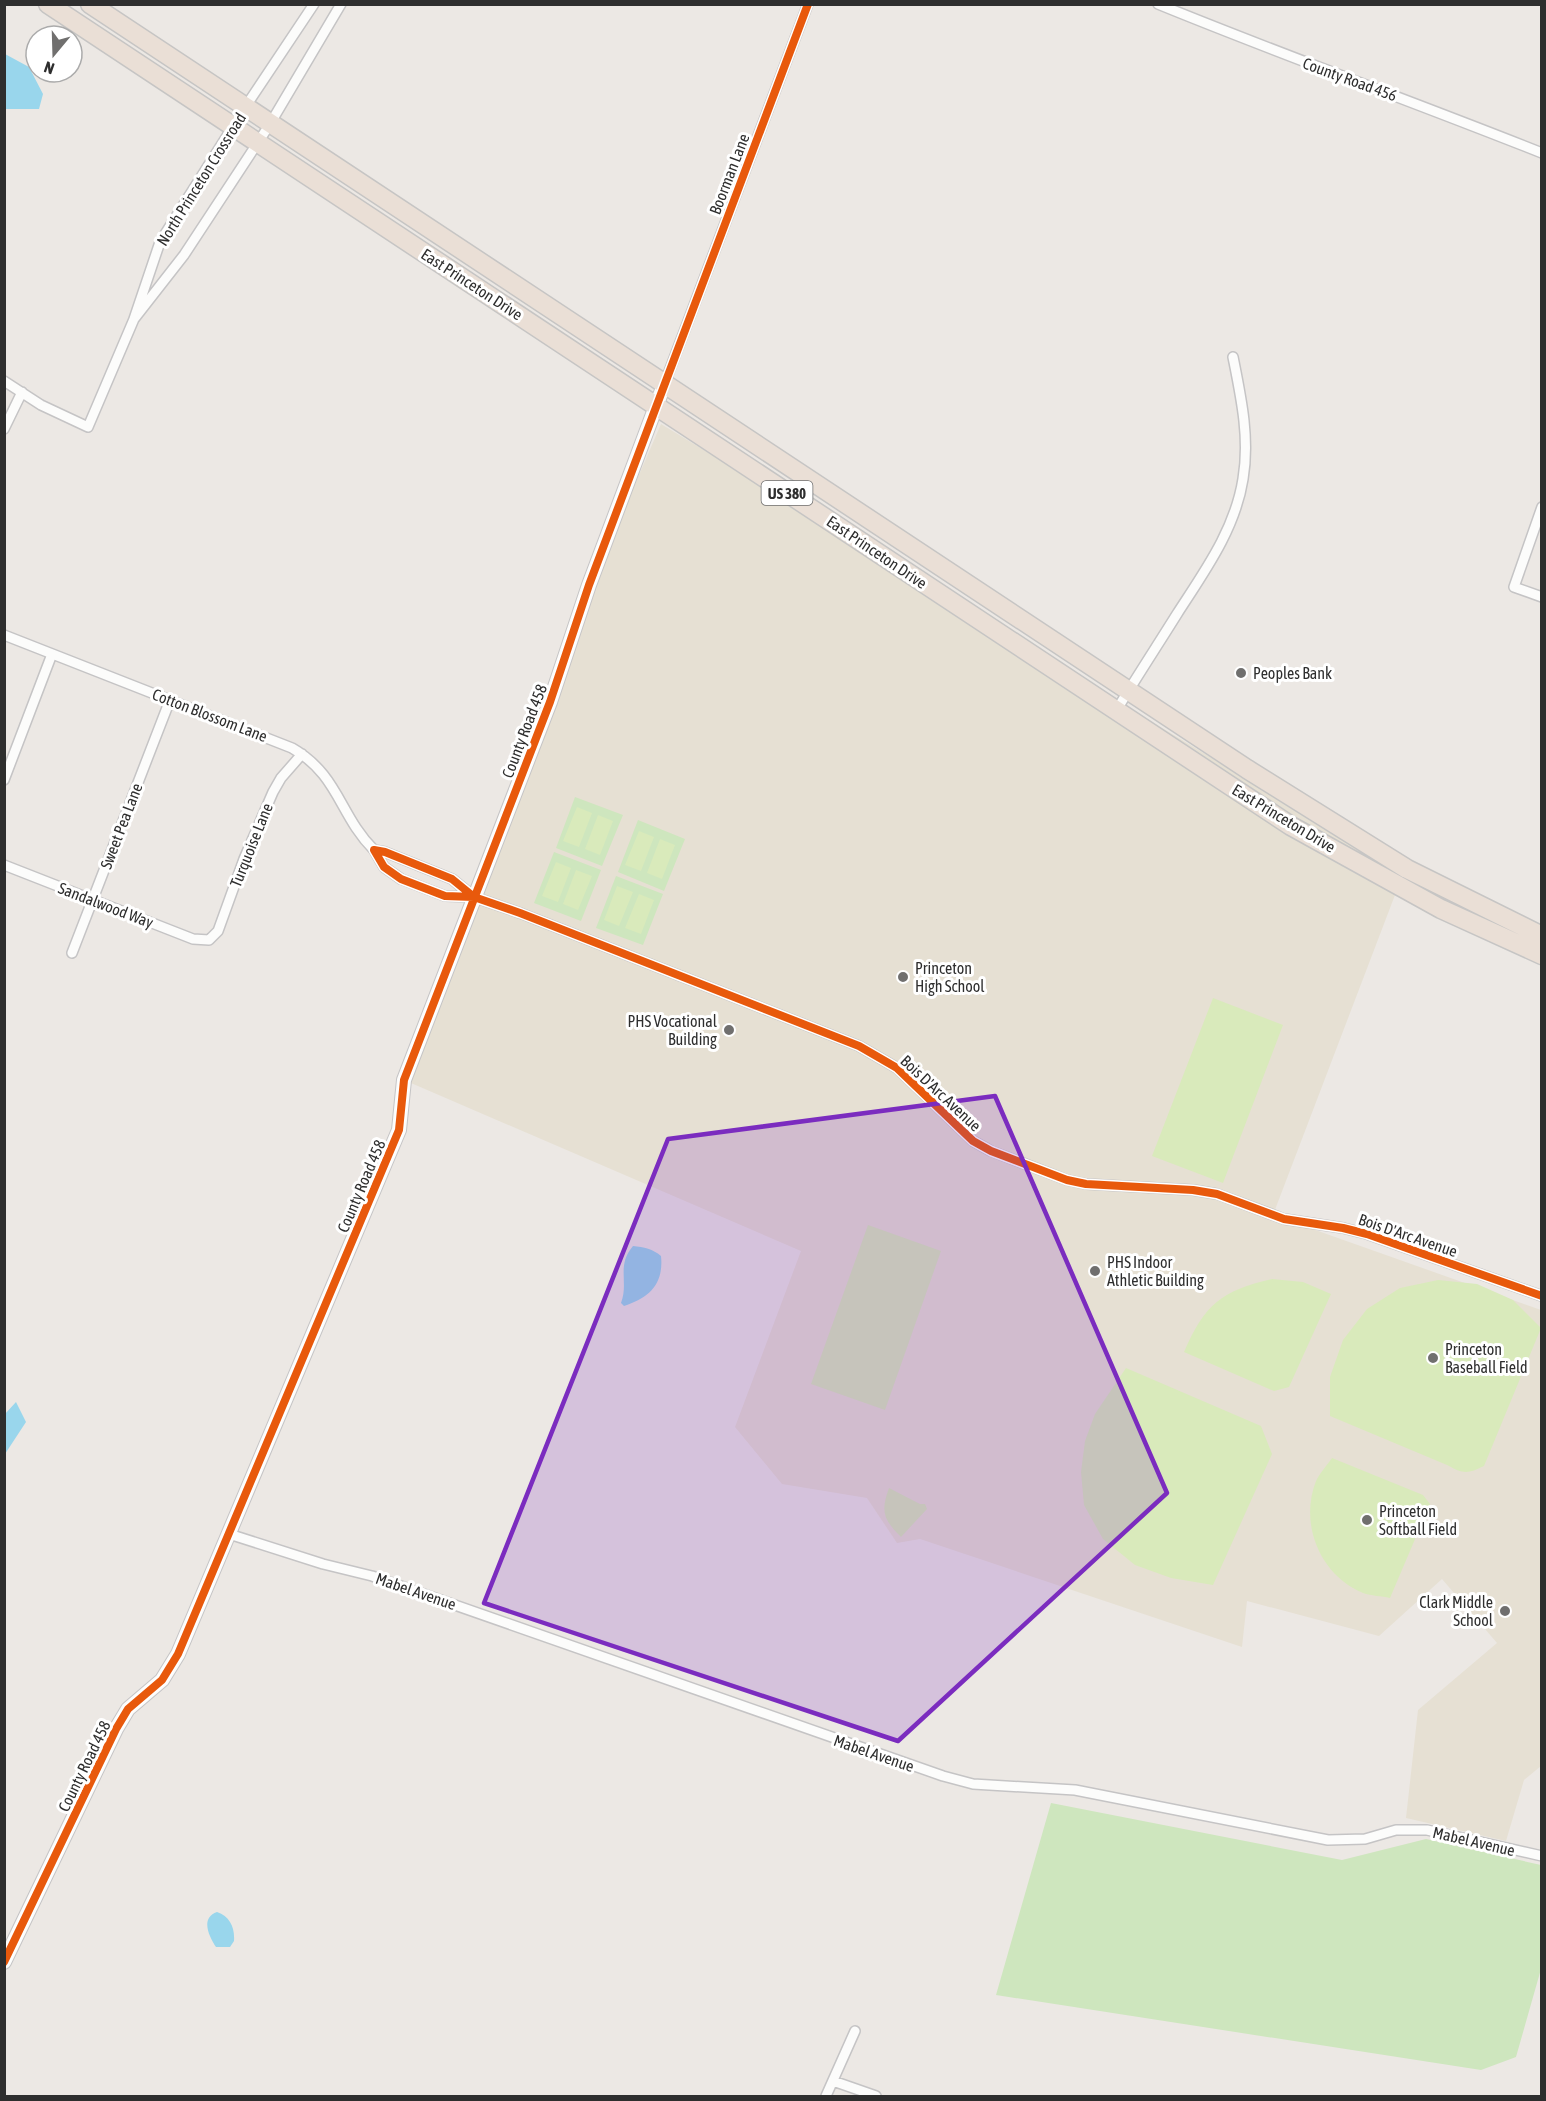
<svg xmlns="http://www.w3.org/2000/svg" width="1546" height="2101" viewBox="0 0 1546 2101" font-family="'Asap Condensed',sans-serif">
<rect width="100%" height="100%" fill="#ece8e4"/>
<path fill="#e6e0d3" d="M661,424l742,450 -130,341 268,95 1,85 -2,6 2,1 -1,364 -17,14 -18,61 -100,-23 12,-108 79,-67 -55,-64 -63,57 -132,-35 -5,46 -322,-108 -23,4 -30,-45 -85,-14 -47,-57 66,-176 -397,-171 168,-450z"/>
<path fill="#cee6be" d="M575,797l48,18 -21,51 -46,-18z
M638,820l47,19 -21,52 -46,-19z
M554,852l47,18 -20,51 -47,-18z
M616,876l47,18 -20,51 -47,-17z
M1051,1803l291,57 84,-21 115,26v104l-25,88 -35,13 -485,-75z"/>
<path fill="#d9eabb" d="M577,807l15,6 -13,34 -16,-6z
M598,815l15,6 -13,34 -15,-6z
M639,831l15,6 -13,34 -16,-6z
M660,839l15,6 -13,34 -15,-6z
M556,862l15,6 -13,34 -16,-6z
M576,870l16,6 -14,34 -15,-6z
M617,886l16,6 -14,34 -15,-6z
M639,894l15,6 -13,34 -16,-6z
M1213,998l70,27 -60,158 -71,-27z
M868,1225l73,26 -56,159 -74,-26z
M1272,1279l31,3 28,12 -42,93 -15,4 -90,-39c21,-48 37,-61 88,-73z
M1438,1280l39,4 36,16 28,28 -57,138c-16,8 -21,8 -37,-1l-117,-49v-39l13,-37 24,-31 33,-21z
M1126,1368l135,58 11,28 -59,131 -42,-7 -36,-13 -32,-26 -19,-34 -3,-33 4,-31 10,-27z
M1332,1458l91,37 7,9 -40,94c-8,-2 -19,-2 -27,-5 -43,-18 -64,-69 -47,-112 4,-8 11,-16 16,-23z
M889,1488l31,16h5l2,5 -26,28c-17,-17 -21,-25 -12,-49z"/>
<path fill="#99d6ec" d="M5,54l24,13 14,27 -4,15h-34z
M633,1246c11,1 20,3 28,10 3,28 -12,42 -37,50l-3,-3c8,-21 -5,-37 12,-57z
M16,1402l10,20 -21,32v-40z
M217,1912c13,4 18,16 17,29l-4,6h-14c-7,-11 -16,-29 1,-35z"/>
<g fill="none" stroke-linecap="round" stroke-linejoin="round">
<g stroke="#c5c4c5" stroke-width="12">
<path id="street" d="M314,4l-68,102 -86,136 -26,77 50,-64 86,-131 71,-120
M1158,4c127,52 256,98 384,149
M4,381l37,24 47,22 46,-108
M664,385l144,-381
M4,429l18,-37
M1542,507l-28,80 28,10
M4,635l288,113c47,27 47,67 82,102
M1116,711c20,-33 41,-65 61,-97 27,-42 58,-84 66,-135 7,-41 -2,-82 -10,-122
M4,780l48,-126
M4,865l189,74 16,1 9,-9 26,-72 29,-67 8,-14 21,-24
M474,897l-22,-18 -67,-27 -11,-2 10,17 17,12 44,17 29,1 46,16 339,133 38,22 76,73 18,10 76,29 19,4 107,6 24,4 67,25 59,9 24,6 175,62
M72,953l98,-253
M229,1534l94,30 49,12 571,200 30,8 102,6 253,50 37,-1 31,-9h31l115,26
M833,2081l43,15
M826,2096l29,-65"/>
</g>
<g stroke="#c5c4c5" stroke-width="16">
<path id="secondary" d="M4,1962l112,-233 12,-20 34,-29 16,-26 221,-524 5,-50 146,-378 39,-117 75,-200"/>
</g>
<g stroke="#c6c5c4" stroke-width="21">
<path id="highway" d="M48,4l1243,822 150,83 101,46
M90,4l1157,765 160,100 135,67"/>
</g>
<use href="#street" stroke="#fcfcfb" stroke-width="9"/>
<use href="#secondary" stroke="#fcfcfb" stroke-width="14"/>
<use href="#highway" stroke="#eadfd6" stroke-width="18"/>
<g stroke="#fff" stroke-width="11">
<path id="cycleway" d="M474,897l-22,-18 -67,-27 -11,-2 10,17 17,12 44,17 29,1 46,16 339,133 38,22 76,73 18,10 76,29 19,4 107,6 24,4 67,25 59,9 24,6 175,62
M4,1962l112,-233 12,-20 34,-29 16,-26 221,-524 5,-50 146,-378 39,-117 219,-581"/>
</g>
<use href="#cycleway" stroke="#e8590c" stroke-width="8"/>
</g>
<path fill="#7b2cbf" fill-opacity="0.2" stroke="#7b2cbf" stroke-width="4.5" stroke-linejoin="round" d="M995,1096l172,397 -269,248 -414,-138 184,-464z"/>
<g fill="#706f6e" stroke="#fff" stroke-width="2">
<circle cx="1241" cy="673" r="6"/>
<circle cx="903" cy="977" r="6"/>
<circle cx="729" cy="1030" r="6"/>
<circle cx="1095" cy="1271" r="6"/>
<circle cx="1433" cy="1358" r="6"/>
<circle cx="1367" cy="1520" r="6"/>
<circle cx="1505" cy="1611" r="6"/>
</g>
<g text-anchor="middle" dominant-baseline="central" stroke-width="6" stroke-linejoin="round" paint-order="stroke">
<rect fill="#fff" stroke="#6d6d6d" stroke-width="1.5" x="761.5" y="481" width="51" height="24" rx="4.5"/>
<g font-size="15" font-weight="bold" fill="#2e2e2e">
<text x="787" y="493">US 380</text>
</g>
<g font-size="16" fill="#2e2e2e" stroke="#fff">
<text transform="translate(1350 79) rotate(20)">County Road 456</text>
<text transform="translate(729 174) rotate(-69)">Boorman Lane</text>
<text transform="translate(201 179) rotate(-58)">North Princeton Crossroad</text>
<text transform="translate(472 284) rotate(33)">East Princeton Drive</text>
<text transform="translate(877 552) rotate(34)">East Princeton Drive</text>
<text transform="translate(210 715) rotate(21)">Cotton Blossom Lane</text>
<text transform="translate(524 731) rotate(-69)">County Road 458</text>
<text transform="translate(1284 818) rotate(31)">East Princeton Drive</text>
<text transform="translate(121 826) rotate(-69)">Sweet Pea Lane</text>
<text transform="translate(251 845) rotate(-68)">Turquoise Lane</text>
<text transform="translate(106 905) rotate(21)">Sandalwood Way</text>
<text transform="translate(941 1093) rotate(43)">Bois D'Arc Avenue</text>
<text transform="translate(361 1186) rotate(-67)">County Road 458</text>
<text transform="translate(1408 1235) rotate(19)">Bois D'Arc Avenue</text>
<text transform="translate(416 1591) rotate(19)">Mabel Avenue</text>
<text transform="translate(874 1753) rotate(19)">Mabel Avenue</text>
<text transform="translate(84 1766) rotate(-64)">County Road 458</text>
<text transform="translate(1474 1841) rotate(13)">Mabel Avenue</text>
</g>
<g font-size="16" fill="#2e2e2e" stroke="#fff" text-anchor="start">
<text x="1253" y="673">Peoples Bank</text>
<text x="915" y="968">Princeton<tspan x="915" dy="18">High School</tspan></text>
<text x="717" y="1021" text-anchor="end">PHS Vocational<tspan x="717" dy="18">Building</tspan></text>
<text x="1107" y="1262">PHS Indoor<tspan x="1107" dy="18">Athletic Building</tspan></text>
<text x="1445" y="1349">Princeton<tspan x="1445" dy="18">Baseball Field</tspan></text>
<text x="1379" y="1511">Princeton<tspan x="1379" dy="18">Softball Field</tspan></text>
<text x="1493" y="1602" text-anchor="end">Clark Middle<tspan x="1493" dy="18">School</tspan></text>
</g>
</g>
<rect width="1546" height="2101" fill="none" stroke="#2e2e2e" stroke-width="12"/>
<g transform="translate(54 54) rotate(199)"><circle r="28" fill="#ffffff" stroke="#ababab" stroke-width="1.5"/>
<path d="M0-4.5L10 22L0 15L-10 22Z" fill="#706f6e"/>
<text y="-9" font-size="16" font-weight="bold" text-anchor="middle" fill="#2e2e2e">N</text>
</g>
</svg>
